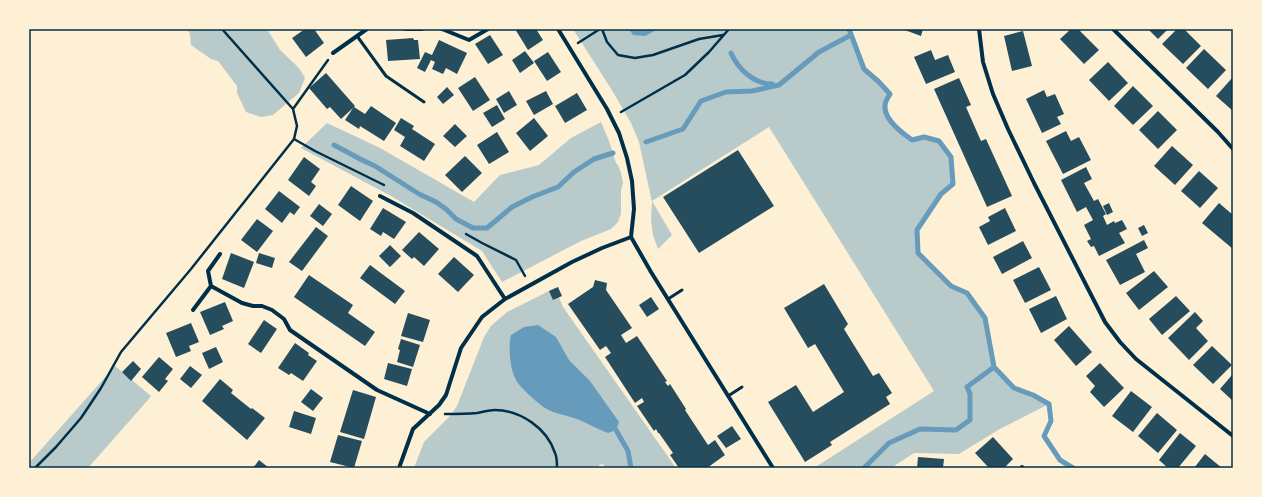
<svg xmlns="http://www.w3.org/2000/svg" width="1262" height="497" viewBox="0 0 1262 497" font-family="'PT Sans Narrow',sans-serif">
<rect width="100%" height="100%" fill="#fdf0d5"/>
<path fill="#b9caca" d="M187,29h80l13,21 19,18 6,10 -6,15 -26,22 -12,2 -15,-5 -9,-19v-7l-19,-25 -7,-2 -20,-14 -1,-11z
M573,29h276l15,39 26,26c-2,3 -5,8 -5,12 -1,14 17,27 27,34l12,-3 15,4 12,16 2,27 -12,10 -24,36 1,23 33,33 16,7 5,5 13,20 9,49 20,21 16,6 19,10 -51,26 -39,24 -45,-1 -23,15h-77l120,-77 -165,-264 -117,74 20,34 -14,14 -5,-14 -2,-15 1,-18 -13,-60 -8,-19 -18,-31z
M601,122l8,19 7,22 2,2 3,8 2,10 -2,7v24l-3,8 -7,7 -30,12 -79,41 -20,-31 -91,-55 -90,-48 26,-25 53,25 94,54 26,-27 39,-10 32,-27z
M555,288l8,19 113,161h-69l-5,-4 -3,1 -2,3h-183l10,-26 26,-26 7,-10 27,-69 7,-11 16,-14z
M115,366l36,30 -4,5 -59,67h-59v-5z"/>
<path fill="#669bbc" d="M629,29h29l-13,7 -12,-1z
M538,325l18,12 13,23 21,21 29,41 -3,8 -8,3c-11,-4 -21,-10 -31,-14 -11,-4 -22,-5 -32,-11 -7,-5 -25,-20 -29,-28 -6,-11 -8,-32 -5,-45l13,-8z"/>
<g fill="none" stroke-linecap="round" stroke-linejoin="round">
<path stroke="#669bbc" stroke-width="5" d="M849,29l15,40 14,12 12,13c-2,3 -5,8 -5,12 -1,14 17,27 27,34l12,-3 15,4 12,16 2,27 -12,10 -24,36 1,23 33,33 16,7 18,25 9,49 20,21 19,7 16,9 2,17 -7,15 16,24 13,8
M731,53c7,16 23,31 41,31
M646,142l37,-13 18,-28 25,-9 26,-1 27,-6 40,-33 32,-17
M334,145l28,15 13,6 44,28 17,8 10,7 10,10 17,9h14l25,-21 20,-10 26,-10 16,-15 20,-13 19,-6
M616,430l12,21 3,17
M864,468l25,-25 31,-14 36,1 14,-10v-26l-3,-7 27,-20"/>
</g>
<path fill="#264d5e" d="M305,29h9l10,14 -18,14 -14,-19z
M515,29h21l7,11 -15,10z
M902,29h21l-2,7z
M1071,29h7l21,21 -15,14 -24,-25z
M1148,29h20l-10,10z
M1177,29h7l17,17 -18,18 -21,-20z
M1023,31l9,35 -20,5 -8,-35z
M490,35l13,20 -15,9 -13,-20z
M413,38l1,2h4l2,19 -32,2 -2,-21z
M439,40l28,13 -10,21 -11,-6 -3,6 -11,-5 3,-7 -4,-2 -6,12 -8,-4 8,-16 7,3z
M1204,49l22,21 -18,19 -22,-21z
M931,50l4,10 13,-5 7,17 -29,12 -12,-27z
M525,51l9,12 -14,10 -8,-13z
M548,52l13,20 -14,9 -13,-20z
M1108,62l20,21 -19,18 -20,-21z
M326,73l29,33 -1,1 11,7 6,-8 25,17 -12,18 -24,-15 -1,3 -14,-9 8,-12 -12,11 -11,-12 -3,2 -18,-21z
M475,77l15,23 -17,11 -15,-23z
M1233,77v34l-17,-15z
M959,78l12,27 -5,2 15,34 5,-2 26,57 -25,11 -53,-118z
M1133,86l20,20 -20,19 -19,-19z
M447,87l7,8 -11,9 -6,-7z
M1044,90l3,7 8,-3 9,20 -7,3 4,7 -19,9 -16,-34z
M509,91l8,14 -13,8 -8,-14z
M546,91l7,13 -19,11 -8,-14z
M577,93l10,17 -22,13 -10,-17z
M497,105l8,14 -13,8 -9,-14z
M1158,111l19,19 -19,19 -19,-19z
M401,118l13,8 -2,3 23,15 -11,17 -24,-15 5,-9 -11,-7z
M534,118l14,18 -18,15 -14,-18z
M455,124l12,12 -12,11 -12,-11z
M1066,131l5,10 8,-4 12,23 -28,14 -17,-33z
M497,132l12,20 -20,12 -12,-19z
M1172,146l21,19 -18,20 -21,-19z
M738,150l36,56 -75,47 -36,-56z
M465,156l17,17 -20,19 -17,-17z
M304,157l16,12 -9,13 5,4 -7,10 -21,-16z
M1086,167l6,12 -8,4 10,18 4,-2 8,15 -3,2 4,9 7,-4 1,2 7,-3 5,9 -8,4 6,10 -26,13 -5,-10 -3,1 -4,-6 4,-2 -7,-14 9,-5 -7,-13 -9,5 -16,-32z
M1199,171l19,17 -18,20 -19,-17z
M351,186l22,15 -13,20 -22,-16z
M279,191l21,16 -6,8 -4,-3 -8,11 -17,-14z
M1109,203l4,9 -6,3 -4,-9z
M1219,203l14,12v34l-31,-26z
M319,204l13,10 -9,12 -13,-10z
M383,208l23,14 -12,17 -11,-7 -2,4 -11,-7z
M1005,208l11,23 -28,14 -9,-18 11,-6 -2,-4z
M257,219l16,12 -16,21 -16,-12z
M1144,225l4,8 -6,3 -4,-8z
M316,227l12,9 -26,35 -13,-9z
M419,232l20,17 -15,17 -10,-9 -2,2 -10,-9z
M1144,240l4,8 -12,6 9,18 -25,13 -14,-25z
M1023,241l9,17 -30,16 -9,-17z
M390,245l11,11 -11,11 -11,-11z
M231,253l23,9 -10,26 -22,-9z
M259,253l16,5 -3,10 -16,-5z
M454,257l20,18 -16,17 -20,-18z
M370,265l35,26 -10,13 -35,-26z
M1039,267l12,23 -26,13 -12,-23z
M1154,271l14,16 -29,23 -13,-17z
M309,275l44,30 -5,8 27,19 -10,14 -71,-49z
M595,280l12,3 -1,7 26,38 -11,7 5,8 11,-7 30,45 -2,1 3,4 2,-2 16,25 -1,1 23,35 7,-5 10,15 -18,13h-28l-9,-13 3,-2 -14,-20h-1l-2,-4 -2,2 -17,-25 7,-4 -2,-4 -7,5 -30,-46 6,-4 -5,-7 -6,4 -32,-46 25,-17z
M824,284l24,40 -4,5 29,47 6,-3 13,20 -6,4 4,7 -60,38 2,3 -27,17 -37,-60 28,-17 17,27 31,-20 -29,-48 -7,4 -24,-40z
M558,287l4,9 -9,4 -4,-9z
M1056,296l11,23 -26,14 -12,-24z
M1176,296l14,15 -28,24 -13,-16z
M651,297l8,12 -12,8 -8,-12z
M225,302l8,19 -11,5 2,3 -14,6 -10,-23z
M1195,312l8,9 -7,7 12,13 -19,19 -21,-22z
M408,313l22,7 -7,22 -22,-6z
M264,320l13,9 -16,24 -13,-9z
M191,323l8,19 -10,4 2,5 -15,6 -10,-24z
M1069,326l23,26 -16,14 -22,-26z
M401,339l19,6 -7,22 -16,-5 3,-12 -2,-1z
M295,343l14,10 -1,2 9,6 -14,20 -12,-8 -2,2 -11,-7z
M1212,346l20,19 -19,19 -20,-19z
M216,347l7,15 -14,7 -7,-16z
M159,357l14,12 -8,10 3,2 -9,11 -17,-15z
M133,361l8,8 -10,12 -9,-9z
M388,363l24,6 -5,17 -23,-7z
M1100,363l24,25 -20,19 -14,-15 5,-6 -9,-10z
M190,366l12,9 -11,13 -11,-9z
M1232,375l1,1v25l-13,-12z
M220,379l13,11 -2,3 20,16 1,-1 13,10 -18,22 -45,-39z
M311,389l12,9 -10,13 -12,-9z
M353,390l23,7 -12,42 -24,-7z
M1131,391l21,16 -19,25 -21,-16z
M294,411l22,7 -5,16 -22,-7z
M1157,413l20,17 -19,23 -20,-17z
M732,426l9,13 -15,9 -9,-12z
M1180,433l16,13 -18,22h-10l-9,-8z
M338,435l24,6 -8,27 -24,-6z
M993,437l20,22 -9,9h-15l-14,-15z
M1205,454l17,14h-28z
M918,457l26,2 -1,9h-26z
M259,460l10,8h-16z"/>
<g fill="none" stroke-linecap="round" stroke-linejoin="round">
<path stroke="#003049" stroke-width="2.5" d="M602,29l5,13 11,13 17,3 18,-3 46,-16 24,-4
M578,43l22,-14
M293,109l35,-49
M621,112l64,-37 24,-23 20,-23
M294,139l21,12 69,34
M466,234l16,9 34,17 9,16
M445,414c11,0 21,0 32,-1 6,-1 12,-3 18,-3 25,0 52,18 60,43 2,4 2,10 2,15
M35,468l21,-21 25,-29 20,-30 20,-36 70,-83 103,-130 3,-13 -4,-17 -71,-80"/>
<path stroke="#003049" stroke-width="3" d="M357,36l29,40 38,26
M668,299l14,-9
M728,396l14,-9"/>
<path stroke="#003049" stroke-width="4" d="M405,29h17
M442,29l27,11 19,-11
M558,29l49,80 12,24 8,25 5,23 2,28 -3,28
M979,29l4,33 10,32 15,35 26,54 71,139 15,20 16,17 97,77
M1113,29l105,103 15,17
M333,53l34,-24
M380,196l33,17 64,43 28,43
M631,237l20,35 122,196
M211,286l31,17 11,3h9l10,4 12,9 6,11 87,60 53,24
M211,286l-3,-15 12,-17
M193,310l18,-24
M1022,467l1,1
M399,468l14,-39 26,-24 7,-10 15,-47 21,-31 23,-18 67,-37 30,-14 29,-11"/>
</g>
<rect width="1262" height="497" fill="none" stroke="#fdf0d5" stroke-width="60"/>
<rect x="30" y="30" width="1202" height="437" fill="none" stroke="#003049" stroke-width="1.5"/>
</svg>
